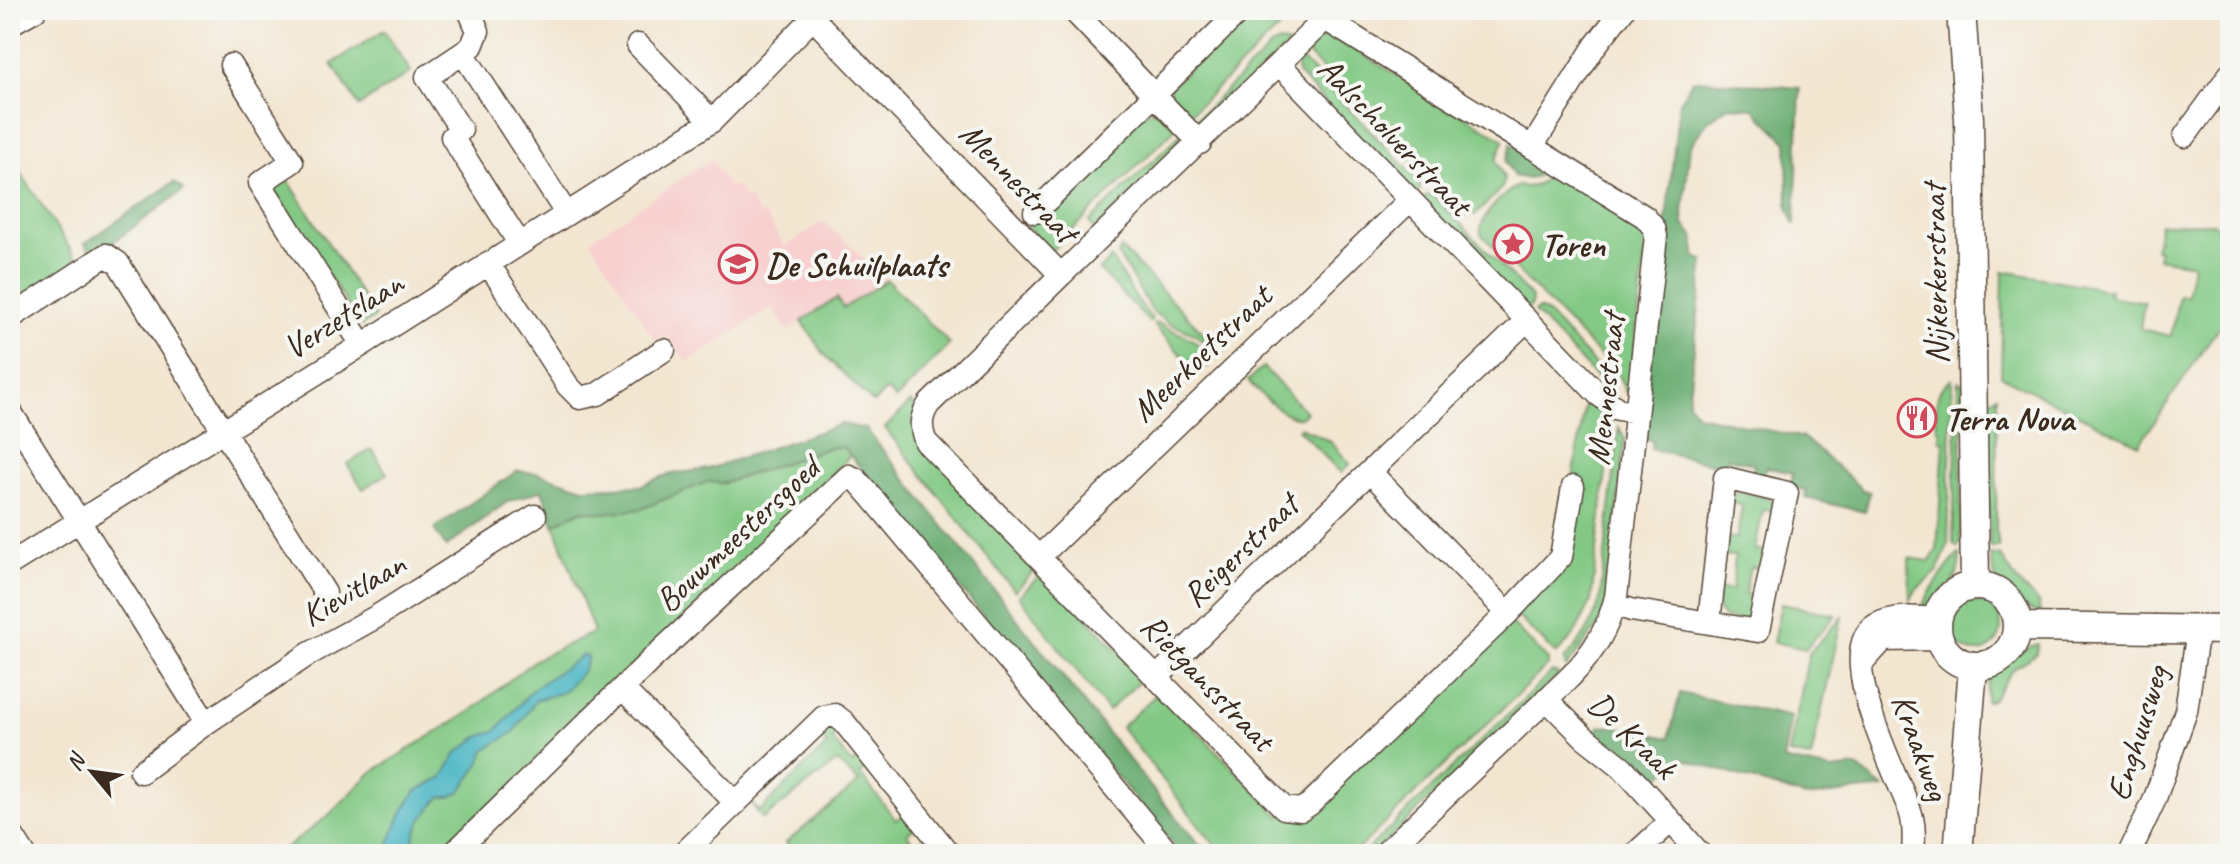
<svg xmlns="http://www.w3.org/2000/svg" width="2240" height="864" viewBox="0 0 2240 864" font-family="Caveat,sans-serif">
<rect width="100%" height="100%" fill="#f6f6f2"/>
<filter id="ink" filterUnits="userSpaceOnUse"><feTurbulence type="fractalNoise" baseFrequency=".0125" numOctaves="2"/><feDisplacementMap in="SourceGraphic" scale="16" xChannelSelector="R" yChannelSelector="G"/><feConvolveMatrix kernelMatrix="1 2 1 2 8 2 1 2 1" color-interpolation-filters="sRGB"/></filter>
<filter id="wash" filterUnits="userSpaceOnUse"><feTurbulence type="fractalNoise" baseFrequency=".006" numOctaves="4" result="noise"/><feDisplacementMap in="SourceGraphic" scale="32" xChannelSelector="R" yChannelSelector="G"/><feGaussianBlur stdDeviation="1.8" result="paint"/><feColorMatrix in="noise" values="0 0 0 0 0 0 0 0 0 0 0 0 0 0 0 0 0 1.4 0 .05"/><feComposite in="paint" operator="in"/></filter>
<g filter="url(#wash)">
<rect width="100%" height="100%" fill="#f3e6d1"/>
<path fill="#f7d0cf" d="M711,159l18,29 7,-4 9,16 4,-2 11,17 4,-2 21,34 38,-26 64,59 -44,28 -6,-9 -49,32 -16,-23 -85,54 -20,-27 -12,5 -65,-100z"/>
<path fill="#83c985" stroke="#5f7a52" stroke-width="2" d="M1250,10h26l5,8 -1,9 -94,91 -17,-18 1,-13z
M384,30l27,42 -52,34 -27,-42z
M1332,36l172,104 -8,21 8,17 -1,8 -27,29h-12l-5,-4 -154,-160 16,-13z
M1279,42l10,3 -87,79 -9,-2 79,-76z
M1299,57l121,125v8l-5,5 -117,-121 -2,-13z
M1155,109l21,19 -125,123 -25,-26 116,-111z
M1181,134l1,10 -87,86 -6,-8z
M10,156l70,108 -70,45z
M1551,170l91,56 5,12 -17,149 -4,6 -7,-16 -7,-9 -131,-134c-3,-17 23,-41 37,-48 17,3 24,-3 33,-16z
M285,175l90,142 -14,9 -91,-142z
M1428,195l6,1 98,102 -1,8 -5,5 -106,-111z
M2213,223l17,16v71l-91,135 -138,-69 2,-105 107,19 -1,6 35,6 -4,27 31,7 8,-41 8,1 6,-32 -36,-6 2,-8 -4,-1 5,-25z
M1121,248l92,95 5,-2 8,7 -7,7 -25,-21 -26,-11 -16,-12 -34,-56z
M1111,258l26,42 15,19 -3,3 -50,-52z
M887,280l63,64 -54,55 -9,-9 -14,13 -49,-49 -22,-33 35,-23 6,10z
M1539,309l8,4 64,69 4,15 -81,-85z
M1157,323l33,15 25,21 -16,15 -46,-50z
M1263,367l43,45c-4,4 -5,6 -11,5 -13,-2 -38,-26 -47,-36z
M1952,379l-4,166 -10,26 -22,19 -6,11 -1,-43 20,3 8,-11 7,-109 -4,-1v-11h-3c0,-20 -5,-40 15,-50z
M1958,381l5,2 -3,161 -3,3 -4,-4z
M1997,395l-1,134 3,18h-9l-5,-142z
M1591,398l21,22 -21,181 -18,36 -17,17 -41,-40 53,-52 4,-76 13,-83z
M911,402l6,6 -4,18 125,141 -23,24 -130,-163z
M1300,427l30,14 20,23 -9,9 -43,-44z
M1619,428l6,10 -16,149 -9,36 -34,45 -2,-8c17,-17 29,-36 36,-60z
M832,447l12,1 6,8 -404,398h-167l52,-41 41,-41 99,-61 65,-52 58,-27 -40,-108 29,-14 20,3 38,-4 68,-28 13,3z
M372,449l15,25 -24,15 -16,-25z
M1738,491l35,9 3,12 -13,-2 -8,39 13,3 -4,17 -14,-2 -5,27 13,3 -6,19 -4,4 -23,-1 -7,-8v-22l14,1 3,-34 -13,-1 2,-18 13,1 5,-33 -15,-3 5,-8z
M1960,554c0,30 -15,34 -29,58l-10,-3c4,-11 31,-51 39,-55z
M1991,554l10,2 16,25 21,21 2,11c-17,-3 -40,-22 -46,-39 -3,-6 -2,-14 -3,-20z
M1043,572l101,105 -36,34 -89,-115z
M1951 627a25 25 0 1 1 50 0a25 25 0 1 1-50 0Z
M1781,604l55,11 -31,34 -32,-7z
M1842,617l-31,141 -22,-4 20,-101z
M1509,621l39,39v5l-195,189h-131l-101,-127 38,-35 121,124z
M2038,644l-2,10 -23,15 -20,30 -7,3c0,-7 0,-13 2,-20 6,-15 35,-34 50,-38z
M1552,672l7,2 -186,180h-10z
M827,724l15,7 -10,8 20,25 10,-8 8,10 -10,8 36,46 10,-7 11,13 -10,8 8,11 10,-8 14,17h-144l-9,-11 73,-61 -22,-20 -74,57 -13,-17 10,9 67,-66 -11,-12z"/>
<path fill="#6aad72" stroke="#526c48" stroke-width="2" d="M1698,80l102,8 -5,137 -7,-18 -1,-65 -34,-34 -25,-2 -21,16 -17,24 -7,66 1,12 11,14v18l9,5 -16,142 10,12 106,23 59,52 7,2 -5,20 -60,-14 1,-7 -16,-4 3,-14 -27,-6 -3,13 -11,-2 2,-14 -26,-6 -4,14 -5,-1v-6l-68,-16 1,-8 -10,-4 37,-334 13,-22z
M1511,144l35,21 -7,10 -10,4 -15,-3 -8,-14z
M174,182l10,8 -79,58 -14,5 -6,-10z
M842,424l24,5 292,367 49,58h-26l-337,-406 -13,-1 -110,37 -12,-3 -68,28 -38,4 -20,-3 -29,14 -12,-34 -35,12 -61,45 -12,-18 83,-58 20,2 47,15 56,-2 26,-11 42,-6z
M1680,693l111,24 -8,43 48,10 26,-3 27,21 -78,9 -125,-39 -30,27 -57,-51 6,-8 16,1 53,11z"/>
<path fill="#49b6c4" stroke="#427071" stroke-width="2" d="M583,655l5,2 -5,14 -20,21 -27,8 -22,32 -29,18 -5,14 -20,28 -10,5h-10l-19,24 -13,33h-28l8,-9 15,-34 13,-20 26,-13 15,-25 20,-15 20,-8 36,-41z"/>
</g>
<g filter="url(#ink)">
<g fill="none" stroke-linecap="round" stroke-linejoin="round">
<g stroke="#574639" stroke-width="25">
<path id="minor" d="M469,10l9,21 -6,15 -9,7 103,160
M805,10l256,265 264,-256
M1073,10l127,133
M1317,10l8,9 320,198 9,11 2,8 -40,361c-8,32 -23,56 -46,80l-186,177
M10,24l25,-14
M638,45l74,76
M463,53l-36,24 34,53 -9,7 67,106
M231,65l61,97 -32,21 102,162
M1280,65l319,330 19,14 18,3
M2185,136l45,-62
M1532,147l63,-101 28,-36
M1035,212l206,-202
M488,263l80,123 12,12 18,-4 66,-44
M1061,275l-132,129c-9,13 -9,24 -3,38l358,366 17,2 9,-6 198,-191 53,-56 12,-70
M10,318l96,-63 12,8 207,330
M10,411l196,312
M1371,473l137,140
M1039,557l371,-357
M10,564l352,-219 350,-224 101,-103
M1614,604l17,6 127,21 29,-138 -62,-15 -16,144
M1864,661l19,-21 55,-1
M1156,678l370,-357
M623,689l113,114
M1546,699l38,38 38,30 49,54
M141,772l65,-49 103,-69 67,-37 159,-101
M10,832l14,22
M453,854l199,-195 197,-183 7,3 14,16 300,359
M683,854l141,-137 11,-2 9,7 105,132
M1635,854l36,-33 29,33
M1913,854c1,-14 2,-30 -3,-43 -12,-35 -79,-159 -34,-186 18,-10 41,-8 61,-6
M2129,854l25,-53 32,-90 12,-82"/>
</g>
<g stroke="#574639" stroke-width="31">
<path id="major" d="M1961,10l8,109 6,466
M1937 626a40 40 0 1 1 80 0a40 40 0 1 1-80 0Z
M2018,627l212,3
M1958,854l15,-187"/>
</g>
<use href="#minor" stroke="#fff" stroke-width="22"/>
<use href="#major" stroke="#fff" stroke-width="28"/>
</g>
</g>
<defs>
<g id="sight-ring" transform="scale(2)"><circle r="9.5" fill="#f6f6f2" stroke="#d1495b" stroke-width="1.5"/><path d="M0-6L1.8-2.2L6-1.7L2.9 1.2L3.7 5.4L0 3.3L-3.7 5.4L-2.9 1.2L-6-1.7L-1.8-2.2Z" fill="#d1495b"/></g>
<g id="school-ring" transform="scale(2)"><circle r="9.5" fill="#f6f6f2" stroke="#d1495b" stroke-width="1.5"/><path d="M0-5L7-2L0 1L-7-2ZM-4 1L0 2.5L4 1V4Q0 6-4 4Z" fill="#d1495b"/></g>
<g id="restaurant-ring" transform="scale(2)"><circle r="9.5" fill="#f6f6f2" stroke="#d1495b" stroke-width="1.5"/><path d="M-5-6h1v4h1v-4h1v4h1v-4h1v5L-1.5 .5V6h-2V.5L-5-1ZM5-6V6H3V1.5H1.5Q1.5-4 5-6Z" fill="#d1495b"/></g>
</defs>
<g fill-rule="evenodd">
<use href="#sight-ring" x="1513" y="244"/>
<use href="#school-ring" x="738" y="264"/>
<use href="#restaurant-ring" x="1917" y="418"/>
</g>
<g text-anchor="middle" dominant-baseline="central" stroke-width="8" stroke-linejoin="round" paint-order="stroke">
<g font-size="34" fill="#3b2a1e" stroke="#f6f6f2">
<text transform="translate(1395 136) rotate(46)">Aalscholverstraat</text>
<text transform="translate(1019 182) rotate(46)">Mennestraat</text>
<text transform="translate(1935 274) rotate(-91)">Nijkerkerstraat</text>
<text transform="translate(343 315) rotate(-32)">Verzetslaan</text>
<text transform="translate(1201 353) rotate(-44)">Meerkoetstraat</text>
<text transform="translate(1605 389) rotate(-84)">Mennestraat</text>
<text transform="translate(737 534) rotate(-43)">Bouwmeestersgoed</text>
<text transform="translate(1240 550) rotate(-44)">Reigerstraat</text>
<text transform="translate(353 589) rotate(-30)">Kievitlaan</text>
<text transform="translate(1208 682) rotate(46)">Rietgansstraat</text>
<text transform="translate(2137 733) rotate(-73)">Enghuusweg</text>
<text transform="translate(1633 735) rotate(44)">De Kraak</text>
<text transform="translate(1921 747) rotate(70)">Kraakweg</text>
</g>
<g font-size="34" font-weight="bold" fill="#3b2a1e" stroke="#f6f6f2" text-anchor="start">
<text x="1541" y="244">Toren</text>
<text x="766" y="264">De Schuilplaats</text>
<text x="1945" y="418">Terra Nova</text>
</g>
</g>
<rect width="2240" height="864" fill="none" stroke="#f6f6f2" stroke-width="40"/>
<g transform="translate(92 772) rotate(299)" stroke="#f6f6f2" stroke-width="6" paint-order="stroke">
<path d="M0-6L14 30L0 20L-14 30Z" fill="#3b2a1e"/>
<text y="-12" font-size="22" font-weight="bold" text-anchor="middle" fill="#3b2a1e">N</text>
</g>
</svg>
